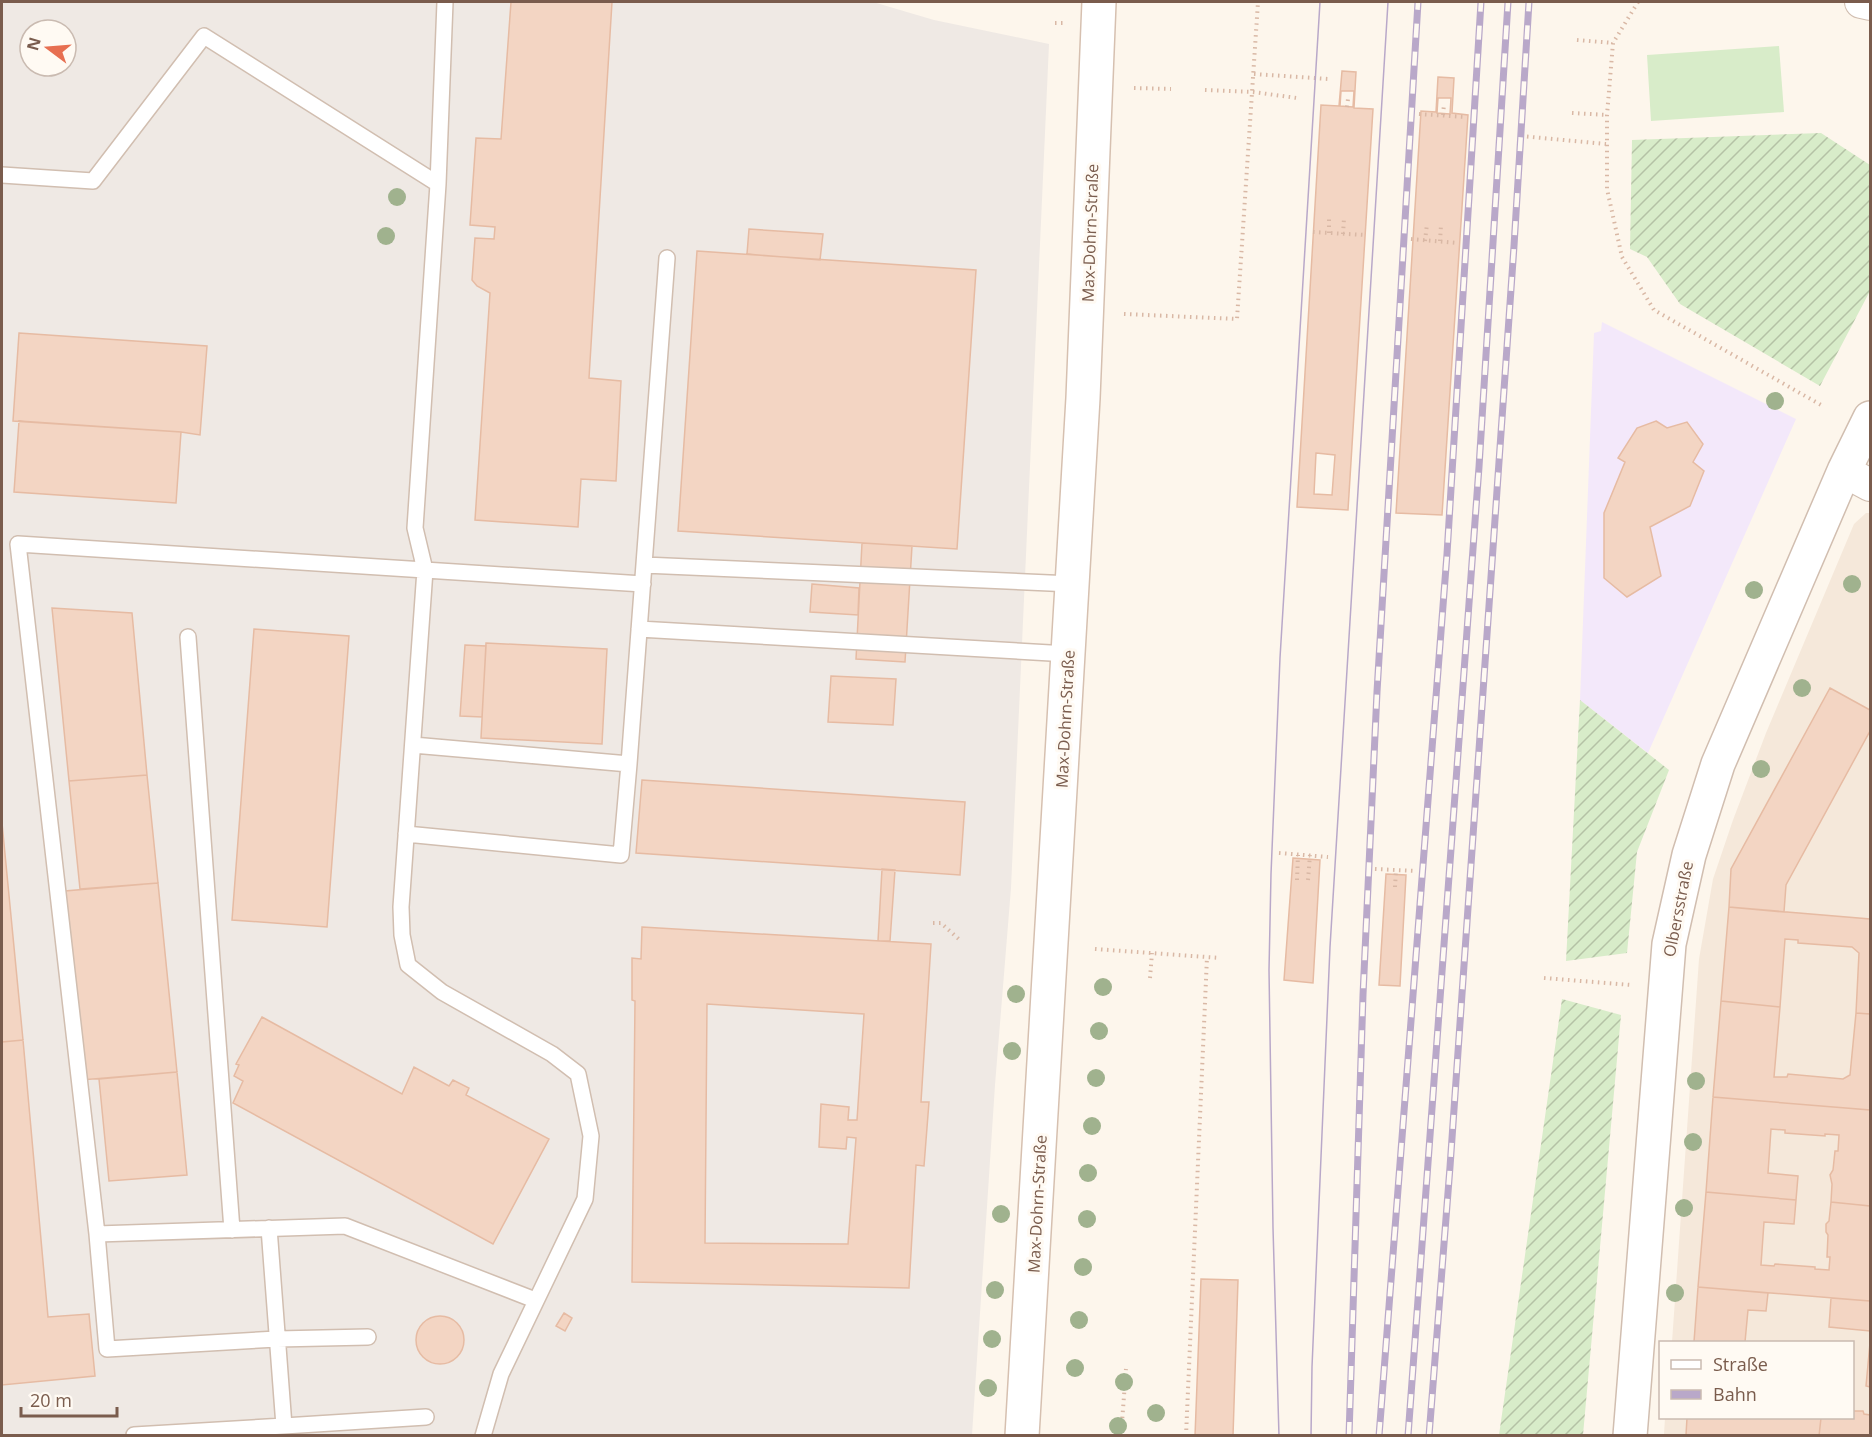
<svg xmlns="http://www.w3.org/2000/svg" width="1872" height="1437" viewBox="0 0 1872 1437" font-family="'Open Sans',sans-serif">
<defs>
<pattern id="garden-furrows" width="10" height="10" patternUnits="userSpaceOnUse" patternTransform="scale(1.5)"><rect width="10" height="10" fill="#d8ecc9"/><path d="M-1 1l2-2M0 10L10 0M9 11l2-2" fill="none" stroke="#b4c2a5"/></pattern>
</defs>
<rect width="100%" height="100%" fill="#fdf6ec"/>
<path fill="#f5e8da" d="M1866,513h4v922l-184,1 -22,-2 1,-16h187v-76h-180l27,-383 14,-80 20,-59 33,-87 88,-209z"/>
<path fill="#efe9e4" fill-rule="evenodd" d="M2,2h871l61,18 115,24 -38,844 -16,197 -23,350 -970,1zM30,30h36v36h-36z"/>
<path fill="#f3e8fa" d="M1602,322l194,97 -148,334 -68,-53 14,-367 7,-2z"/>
<path fill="url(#garden-furrows)" d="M1821,133l49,32v126l-50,95 -140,-82 -33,-47 -17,-8 2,-109z
M1580,700l89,70 -32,82 -10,101 -61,8z
M1562,999l59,16 -38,420h-84z"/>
<path fill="#d8ecc9" d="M1779,46l5,66 -133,9 -4,-66z"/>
<path fill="#f3d5c3" stroke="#e6bba3" stroke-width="1.5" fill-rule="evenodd" d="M511,2h101l-23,376 32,3 -5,100 -35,-2 -3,48 -103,-7 15,-227 -13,-7 -5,-6 3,-42 19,1 1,-12 -25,-2 6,-87 25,1z
M1342,71l14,1 -2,36 19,1 -25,401 -51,-3 24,-402 18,1z
M1438,77l16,1 -2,35 16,2 -26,400 -46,-2 25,-402 15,1z
M1341,91h13l-1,16 -13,-1z
M1438,98h13l-1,16 -13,-1z
M749,229l74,5 -3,26 -73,-6z
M697,251l279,19 -19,279 -279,-18z
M19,333l188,13 -7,89 -19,-3 -168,-11z
M19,421l162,11 -5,71 -162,-11z
M1656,421l11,7 20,-6 16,22 -10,18 11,9 -14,35 -40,21 11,49 -34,21 -23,-19v-65l21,-51 -7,-4 19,-30z
M1316,453l19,2 -3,40 -18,-1z
M862,543l50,3 -7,116 -49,-3z
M812,584l47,4 -1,27 -48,-3z
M52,608l80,5 15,162 -78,6z
M254,629l95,7 -22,291 -95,-7z
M486,643l121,6 -5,95 -121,-6z
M465,645l21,1 -4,71 -22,-1z
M831,676l65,3 -3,46 -65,-3z
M1830,688l40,22v21l-84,154 -2,27 -55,-5 2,-38z
M147,775l11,108 -78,6 -11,-108z
M642,780l323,22 -5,73 -324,-22z
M2,823l21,217 -21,2z
M1293,858l27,2 -7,123 -29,-3z
M882,869l13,1 -5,71h-12z
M1386,874l20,1 -6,111 -21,-1z
M158,883l19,189 -96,8 -16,-189z
M1729,907l141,12v95l-14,-1 3,-60 -7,-6 -54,-4v-3l-13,-1 -5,68 -59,-6z
M642,927l289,17 -10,158h8l-5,64 -8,-1 -7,123 -277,-6 3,-281 -3,-1v-42l9,1zM707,1004l157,10 -7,106h-9l1,-13 -28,-3 -2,43 27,2 1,-12 9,1 -8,106 -143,-1z
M1721,1001l59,6 -6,70h13l1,-3 55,5 7,-4 6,-62 14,1v96l-157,-13z
M262,1017l140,77 12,-27 35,19 4,-6 16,8 -3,7 83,44 -56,105 -260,-141 10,-22 -9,-5 5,-11 -3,-1z
M23,1040l25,277 41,-3 6,62 -93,9v-343z
M177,1072l10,103 -78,6 -10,-102z
M1713,1097l157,13v96l-39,-4 1,-18 -2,-9 3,-5 2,-19h3l1,-16 -14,-1v2l-40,-3v-3l-14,-1 -3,44 30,3 -2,24 -90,-8z
M1706,1192l90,8 -2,24 -30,-2 -3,43 13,1 1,-2 40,3v2l14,1 1,-13h-3l1,-22 -2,-3v-8l3,-3 2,-19 39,4v95l-172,-14z
M1201,1279l37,1 -5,156h-38z
M1698,1287l70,6 -2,18 -18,-1 -3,32h-51z
M1831,1298l39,3v30l-41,-4z
M564,1313l8,5 -7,13 -9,-5z
M416 1340a24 24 0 1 1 48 0a24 24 0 1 1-48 0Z
M1870,1343v44l-4,-1z
M1852,1411h11l1,3 6,1v21h-51l2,-18h31z
M1687,1418h134l-2,18h-131l-2,-1z"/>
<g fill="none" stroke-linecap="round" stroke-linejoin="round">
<g stroke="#d1beb0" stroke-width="18">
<path id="service" d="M2,175l91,6 111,-145 234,148 -23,344 10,42 -24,337 1,28 6,30 34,27 110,62 26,20 13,62 -6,63 -84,175 -18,62
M438,184l7,-182
M644,565l428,19
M639,629l429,25
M188,637l44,593
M413,745l216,19
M406,834l215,21 8,-91 38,-506
M97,1234l10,115 170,-10 91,-2
M535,1300l-190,-74 -248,8 -79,-690 625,40
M284,1426l142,-9
M134,1435l150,-9 -15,-198"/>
</g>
<g stroke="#d1beb0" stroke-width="34">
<path id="minor" d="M1861,2l9,2
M1844,471l26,14"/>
</g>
<g stroke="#d1beb0" stroke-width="36">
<path id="tertiary" d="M1630,1436l39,-492 20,-89 29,-91 126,-293 26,-53"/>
</g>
<g stroke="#d6c0b0" stroke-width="36">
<path id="secondary" d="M1022,1436l61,-1038 16,-396"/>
</g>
<path stroke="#d9b8a5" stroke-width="4" stroke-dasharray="1.5 4.5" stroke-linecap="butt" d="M1638,2l-25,41 -6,72v74l15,68 32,53 167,95
M1055,23h10
M1577,40l36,3
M1254,74l75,5
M1134,88l37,1
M1205,90l48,2 44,6
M1347,107l1,-8
M1572,113l35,2
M1419,114l47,3
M1443,115l1,-11
M1521,136l85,8
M1313,232l52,3
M1329,233v-16
M1343,234l1,-16
M1411,239l47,4
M1425,241l2,-17
M1440,241l1,-16
M1124,314l113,5 21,-317
M1279,853l49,4
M1375,869l41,2
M1297,880l1,-25
M1308,880l2,-25
M1395,887l1,-17
M933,923h8l20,18
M1095,949l125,9
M1150,978l2,-25
M1544,978l87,7
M1121,1436l5,-67
M1186,1436l21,-479"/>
<use href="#service" stroke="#fff" stroke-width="15"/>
<use href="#minor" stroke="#fff" stroke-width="32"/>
<use href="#tertiary" stroke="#fff" stroke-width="33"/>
<use href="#secondary" stroke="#fff" stroke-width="33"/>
<path stroke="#b9a8c9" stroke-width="1.5" d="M1279,1436l-6,-208 -4,-258 2,-96 9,-216 40,-656
M1311,1436l1,-69 18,-420 58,-945"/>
<g stroke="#b9a8c9" stroke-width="7">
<path id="rail" d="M1349,1436l14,-441 14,-303 41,-690
M1379,1436l68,-882 34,-552
M1408,1436l71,-969 29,-465
M1429,1436l21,-269 64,-921 15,-244"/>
</g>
<use href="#rail" stroke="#fffaf3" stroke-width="4.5" stroke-dasharray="14" stroke-linecap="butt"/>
</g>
<g fill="#a0b28e">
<circle cx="397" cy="197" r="9"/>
<circle cx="386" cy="236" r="9"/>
<circle cx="1775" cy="401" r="9"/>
<circle cx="1852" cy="584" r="9"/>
<circle cx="1754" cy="590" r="9"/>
<circle cx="1802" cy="688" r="9"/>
<circle cx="1761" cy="769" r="9"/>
<circle cx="1103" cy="987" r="9"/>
<circle cx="1016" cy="994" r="9"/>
<circle cx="1099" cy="1031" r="9"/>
<circle cx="1012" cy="1051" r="9"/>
<circle cx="1096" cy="1078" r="9"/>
<circle cx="1696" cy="1081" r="9"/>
<circle cx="1092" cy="1126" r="9"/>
<circle cx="1693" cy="1142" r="9"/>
<circle cx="1088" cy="1173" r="9"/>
<circle cx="1684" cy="1208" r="9"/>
<circle cx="1001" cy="1214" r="9"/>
<circle cx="1087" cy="1219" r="9"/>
<circle cx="1083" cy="1267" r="9"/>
<circle cx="995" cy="1290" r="9"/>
<circle cx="1675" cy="1293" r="9"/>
<circle cx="1079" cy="1320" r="9"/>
<circle cx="992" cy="1339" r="9"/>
<circle cx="1075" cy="1368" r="9"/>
<circle cx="1124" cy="1382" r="9"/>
<circle cx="988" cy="1388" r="9"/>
<circle cx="1156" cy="1413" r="9"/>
<circle cx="1118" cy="1426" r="9"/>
</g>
<g text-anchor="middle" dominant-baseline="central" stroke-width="6" stroke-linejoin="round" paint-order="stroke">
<g font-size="16" fill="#7a5c4d" stroke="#fffaf3">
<text transform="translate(1090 233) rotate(-88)">Max-Dohrn-Straße</text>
<text transform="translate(1065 719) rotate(-87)">Max-Dohrn-Straße</text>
<text transform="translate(1678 909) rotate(-79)">Olbersstraße</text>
<text transform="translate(1037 1204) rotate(-87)">Max-Dohrn-Straße</text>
</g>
</g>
<rect width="1872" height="1437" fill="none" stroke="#7a5c4d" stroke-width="6"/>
<rect x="1659" y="1341" width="195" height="78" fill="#fffaf3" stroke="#cabbb1" stroke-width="1.5"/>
<rect x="1671" y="1360" width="30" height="9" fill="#ffffff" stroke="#cabbb1" stroke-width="1.5"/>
<text x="1713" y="1371" font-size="18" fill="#7a5c4d">Straße</text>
<rect x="1671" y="1390" width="30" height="9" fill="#b9a8c9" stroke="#cabbb1" stroke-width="1.5"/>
<text x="1713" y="1401" font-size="18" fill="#7a5c4d">Bahn</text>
<g transform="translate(48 48) rotate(286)"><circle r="28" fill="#fffaf3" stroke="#cabbb1" stroke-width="1.5"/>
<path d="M0-4.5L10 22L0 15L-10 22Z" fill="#e76f51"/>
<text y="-9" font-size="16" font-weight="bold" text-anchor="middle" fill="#7a5c4d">N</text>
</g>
<path d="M21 1407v9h96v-9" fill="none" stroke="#7a5c4d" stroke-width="3"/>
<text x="30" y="1407" font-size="18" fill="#7a5c4d" stroke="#fffaf3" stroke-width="4.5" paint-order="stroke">20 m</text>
</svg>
